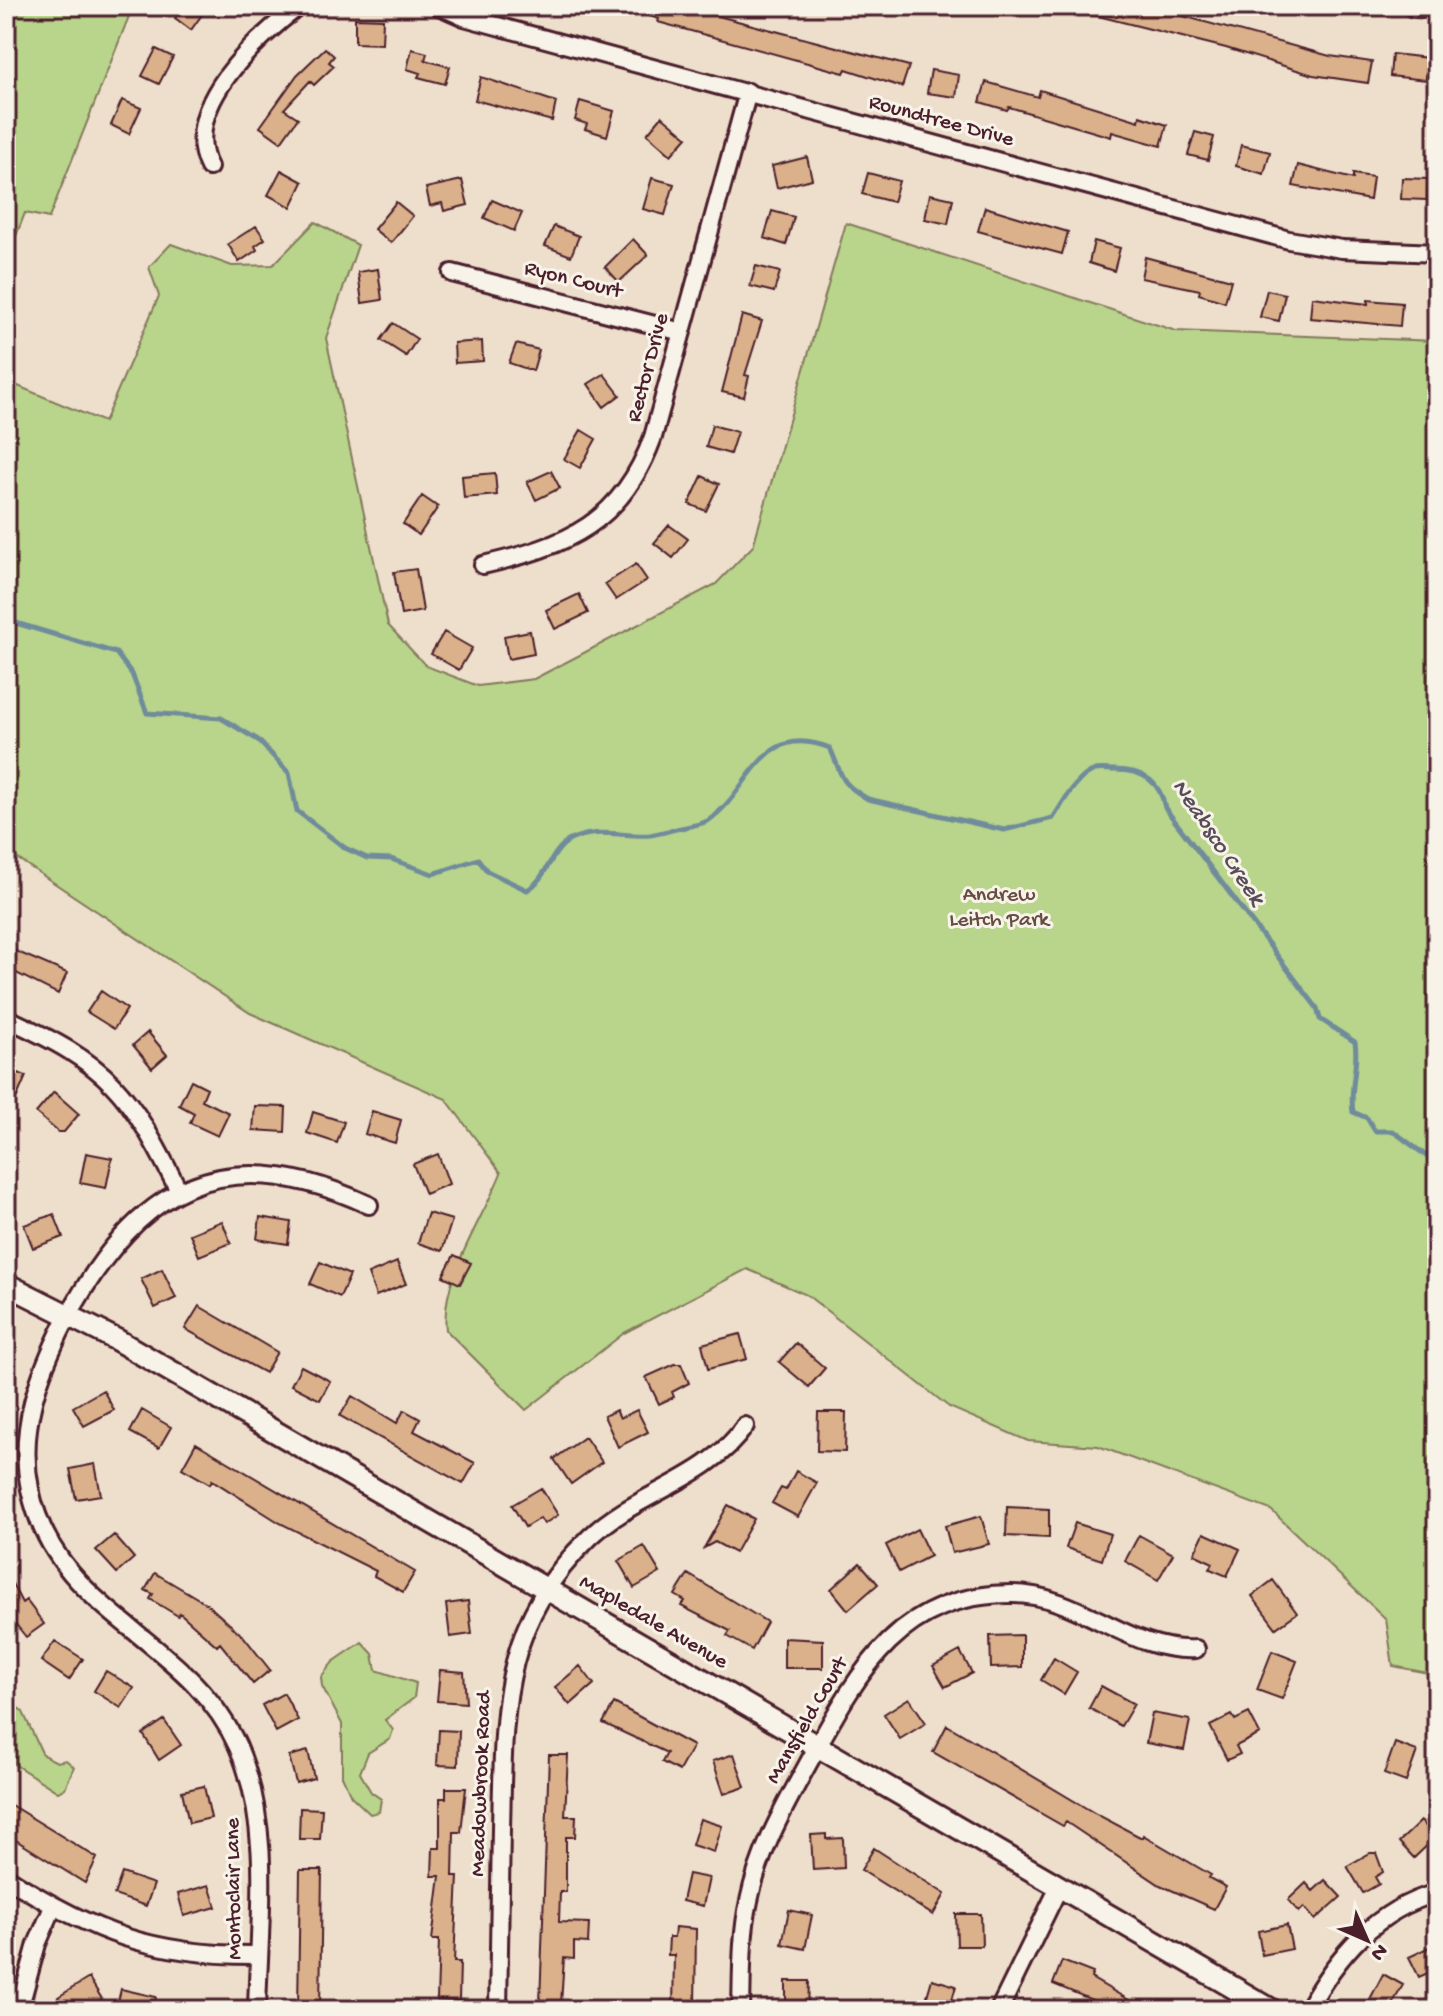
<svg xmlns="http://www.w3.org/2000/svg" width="1443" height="2016" viewBox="0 0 1443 2016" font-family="'Gochi Hand',sans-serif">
<rect width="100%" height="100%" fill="#eedfcc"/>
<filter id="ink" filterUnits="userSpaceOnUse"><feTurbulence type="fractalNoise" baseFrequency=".0125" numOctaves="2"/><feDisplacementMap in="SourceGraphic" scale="16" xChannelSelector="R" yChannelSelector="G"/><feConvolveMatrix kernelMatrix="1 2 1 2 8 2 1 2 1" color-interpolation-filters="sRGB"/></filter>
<g filter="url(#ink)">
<path fill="#b9d48b" stroke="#827a5b" stroke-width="2" d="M6,6h127l-84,212 -24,-5 -19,49z
M315,222l43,23 -32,93 62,287 38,41 52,20 56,-7 182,-95 37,-38 93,-323 330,108 261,10v451l-11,62 11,21v800l-44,-9 -7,-47 -115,-109 -173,-64 -70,-5 -79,-34 -142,-112 -60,-26 -123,64 -98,77 -80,-80c-6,-51 36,-109 55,-157l-55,-74 -196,-86 -244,-162v-470l98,41 55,-126 -10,-29 22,-23 61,22 41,-1z
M362,1642l11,12 3,16 40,13 -2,15 -29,22 8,10 -3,9 -22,14 -8,20 11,19 10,7 -2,13 -9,2 -19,-18 -9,-20v-52l-20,-38 -1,-9 12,-15z
M6,1697l17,15 20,43 14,7 9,-2 8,7 -9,21 -7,4 -52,-33z"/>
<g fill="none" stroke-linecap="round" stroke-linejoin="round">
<path stroke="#6f8c9b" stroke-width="5" d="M6,620l110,33 16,21 15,39 74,5 37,22 31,33 8,38 48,37 22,10 24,1 42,15 45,-15 9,12 40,19c20,-11 23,-39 43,-50 26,-13 53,-3 80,-5 12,-2 24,-6 36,-8 8,-2 17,-3 23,-7 43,-30 51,-100 121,-72 13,28 8,34 38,51l136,31 49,-12c10,-15 24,-42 42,-48 5,-1 14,0 20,0 27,0 45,10 50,38l152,200 3,11 35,23c4,24 -6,46 -2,70l14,6 8,13h18l44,33"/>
</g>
<path fill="#dab18b" stroke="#4a1f2b" stroke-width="2" d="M184,6h24l-17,24 -16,-12z
M629,6h51l229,60 -7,21 -56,-18 -2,4 -186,-51 1,-3 -31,-10z
M1083,6h63l184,50 42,6 -4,21 -55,-8 -87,-27 -144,-36z
M355,18l28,1 -1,25 -27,-1z
M325,48l9,8 -5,6 5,4 -20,19 -4,-4 -26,28 14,9 -17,24 -21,-15 37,-52z
M156,49l17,8 -14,27 -17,-8z
M412,49l15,4 -2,7 25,7 -5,17 -27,-7 2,-4 -13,-4z
M1392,54l36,4 -2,22 -36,-4z
M931,70l28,5 -3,22 -29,-4z
M481,77l75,25 -4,19 -77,-21z
M986,82l52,15 2,-7 99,31 1,-5 27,9 -6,21 -49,-14 -1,5 -102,-30 -2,3 -27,-8z
M122,100l19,8 -12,26 -18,-9z
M580,101l34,10 -7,25 -22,-7 2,-5 -12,-4z
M662,116l25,21 -16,18 -24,-21z
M1195,132l19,5 -6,23 -20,-5z
M1241,145l29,7 -6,22 -28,-8z
M807,157l5,22 -35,9 -5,-22z
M1298,165l55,14v-5l20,3 -3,23 -77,-14z
M281,170l22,12 -12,25 -23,-12z
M868,173l31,8 -6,21 -31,-8z
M652,178l22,6 -9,31 -22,-6z
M1402,178l26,1 -1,21 -26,-1z
M462,180l6,25 -24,6 -2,-8 -12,3 -4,-18z
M930,194l23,5 -5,25 -23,-5z
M492,200l30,13 -8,18 -30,-13z
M396,202l17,14 -22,27 -17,-14z
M985,207l83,25 -6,22 -84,-23z
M772,211l22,6 -8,28 -22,-7z
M256,226l9,13 -10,7 2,4 -18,12 -11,-18z
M554,226l25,10 -8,20 -26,-10z
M633,239l15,16 -29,27 -14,-15z
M1094,241l26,7 -6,23 -25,-8z
M1145,257l86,23 -6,22 -26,-8 1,-4 -59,-12z
M756,266l24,6 -6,20 -24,-6z
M378,269l4,31 -20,3 -4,-31z
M1267,290l18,4 -6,27 -19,-4z
M1312,297l56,7v-4l34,3 -2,23 -90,-8z
M742,315l20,6 -17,54 4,1 -5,21 -22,-5z
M393,323l24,16 -11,17 -25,-16z
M482,341l1,20 -28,2 -1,-20z
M516,344l23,6 -6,21 -24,-8z
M604,374l16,21 -16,12 -16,-23z
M712,425l25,7 -7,22 -24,-7z
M581,430l15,9 -16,29 -16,-9z
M551,471l9,17 -24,12 -9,-18z
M495,473l2,22 -33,3 -2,-22z
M702,476l17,8 -13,27 -17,-7z
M422,496l16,11 -19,28 -16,-11z
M669,525l19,14 -15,19 -19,-15z
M636,564l11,16 -31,20 -11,-16z
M416,569l7,42 -22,4 -7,-43z
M579,594l9,19 -33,16 -9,-19z
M530,631l4,23 -26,5 -4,-23z
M444,632l28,16 -13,22 -28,-16z
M6,947l61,26 -9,21 -52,-26z
M101,991l26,18 -13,20 -27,-17z
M148,1032l19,23 -15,13 -19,-23z
M6,1068l20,8 -9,21 -11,-5z
M191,1080l16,8 -5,12 27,13 -11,23 -28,-13 4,-10 -15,-8z
M54,1092l25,22 -15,18h-6l-22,-19z
M255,1106l31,1 -1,25 -32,-2z
M372,1111l29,9 -6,23 -30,-9z
M313,1112l31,10 -7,21 -30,-10z
M86,1153l26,5 -6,30 -26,-5z
M438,1154l11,30 -24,10 -12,-30z
M428,1213l24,7 -10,31 -24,-8z
M54,1214l9,23 -30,11 -9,-23z
M260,1217l31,5 -3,22 -31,-5z
M222,1221l9,22 -32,13 -9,-22z
M454,1255l17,8 -11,21 -17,-8z
M320,1262l30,13 -10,22 -30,-13z
M397,1262l9,22 -30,12 -8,-22z
M162,1269l14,29 -21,10 -14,-29z
M199,1306l78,46 -12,21 -80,-44z
M740,1334l7,25 -39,10 -6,-25z
M796,1343l29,25 -16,19 -30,-25z
M675,1364h6l8,19 -17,9 2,5 -15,7 -13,-27z
M301,1366l29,15 -10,19 -29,-15z
M103,1390l11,20 -30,16 -11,-19z
M352,1396l45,27 7,-13 16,9 -6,12 61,32 -12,21 -123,-68z
M142,1410l29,17 -12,21 -29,-16z
M616,1410l4,8 17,-8 11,22 -30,15 -14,-31z
M818,1412h28l-1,40 -28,-1z
M585,1437l17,25 -31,22 -17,-25z
M196,1443l219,129 -12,20 -29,-16 2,-5 -96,-48 -68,-43 -2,4 -28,-16z
M95,1464l6,31 -25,4 -6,-30z
M796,1471l21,12 -19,34 -26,-14 9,-15 5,2z
M541,1488l17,27 -14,9 -4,-6 -15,9 -13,-22z
M728,1505l26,14 -19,34 -20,-11 -11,6z
M1007,1507l42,2v29l-43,-2z
M981,1516l8,28 -37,9 -7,-27z
M1075,1523l35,11 -8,26 -36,-12z
M917,1529l13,27 -31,16 -13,-27z
M1204,1533l36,16 -13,27 -17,-7 3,-6 -19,-9z
M114,1535l20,23 -17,15 -21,-23z
M1139,1535l34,19 -15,26 -33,-19z
M644,1546l16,27 -26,15 -16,-27z
M860,1563l18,21 -30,26 -17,-21z
M6,1572l16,31 4,-3 18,24 -18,13 -20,-25z
M155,1573l52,31 37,33 26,33 -17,14 -33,-41 -3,3 -37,-33 -2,3 -28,-17 3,-5 -8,-4z
M688,1574l79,48 -15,28 -25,-14 3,-5 -49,-25 4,-5 -10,-6z
M1273,1580l24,33 -21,15 -24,-32z
M468,1601l4,33 -22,3 -4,-33z
M1022,1635v32l-31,1 -1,-32z
M784,1638l39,2v28h-39z
M55,1641l28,18 -14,21 -28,-19z
M960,1651l12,22 -27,14 -12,-21z
M1272,1651l25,10 -15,38 -25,-9z
M1054,1658l23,14 -13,22 -23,-14z
M580,1666l14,18 -24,21 -15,-18z
M440,1670l24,2 2,31 -29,-2z
M106,1671l28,17 -13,20 -27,-17z
M1101,1686l33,18 -13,22 -32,-18z
M284,1693l14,27 -22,12 -14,-27z
M909,1698l17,25 -26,16 -16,-25z
M614,1703l79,43 -14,25 -17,-9 5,-9 -64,-30z
M1152,1713l38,7 -6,30 -38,-7z
M1249,1713l11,21 -24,12 4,8 -13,6 -17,-34 22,-11 3,5z
M164,1720l17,25 -22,15 -16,-26z
M947,1725l149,89 46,24 1,-3 68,40 -2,3 17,9 -12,22 -54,-24 -94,-63 -3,4 -130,-74z
M439,1730l20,1 -1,35 -21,-1z
M1395,1743l22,8 -11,31 -22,-8z
M308,1751l6,27 -18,5 -7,-27z
M734,1754l11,33 -21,7 -11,-33z
M549,1755h19l-3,61h11l-1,21h-9v55h-6l-1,30 30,1 -1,20 -14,-1v17l-10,-1 -3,46 -21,-1z
M204,1786l7,32 -22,5 -7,-32z
M446,1788h20l-5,44h-7l-1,44h5l-4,86h6l-1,39 -22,-1 2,-60h-7l8,-64h-8l1,-28h7v-50h6z
M6,1802l91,56 -12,25 -79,-49z
M300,1808l22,1 -2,30h-21z
M700,1819l22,7 -8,26 -22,-7z
M1421,1821l15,16 -22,21 -15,-16z
M826,1834v5l17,-1 1,30 -31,2 -2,-35z
M874,1848l71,46 -12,21 -72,-45z
M1370,1853h6l7,19 -8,5 4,7 -16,9 -16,-27z
M300,1870h22l-2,140 -22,-1z
M122,1873l32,11 -8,22 -32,-11z
M688,1874l21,4 -6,28 -21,-5z
M1325,1880l16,17 -26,23 -11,-13 -5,5 -11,-12 18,-17 7,8z
M209,1885l7,22 -32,9 -6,-22z
M789,1910l23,5 -7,34 -23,-5z
M956,1914h25l1,32h-25z
M1287,1925l5,24 -30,6 -4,-24z
M675,1927l21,2 -1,81h-22l1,-55h-6l1,-18h5z
M1437,1944v25l-18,8 -10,-20z
M1062,1961l31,12 -2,5 55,32h-47l3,-6 -49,-20z
M1383,1974l20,11 -14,25 -21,-7z
M89,1978l13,21 -18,11h-18l-8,-13z
M932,1979l24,7 -7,24h-26z
M786,1981h23l-1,29h-22z
M121,1989l35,8 -3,13h-37z"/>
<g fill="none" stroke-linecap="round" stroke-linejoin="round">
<g stroke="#4a1f2b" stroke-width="22">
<path id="minor" d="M439,6l25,11 825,223 53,9 95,4
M209,167c-30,-59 47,-128 90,-161
M452,273l230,59
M483,565c84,-19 139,-42 170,-128l95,-345
M6,1018c105,48 122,72 173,173
M6,1877c87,56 148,79 253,78
M19,2010l18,-66 16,-37
M257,2010c2,-87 16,-181 -19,-263 -49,-111 -183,-132 -208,-258 -12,-60 8,-114 35,-167 71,-135 158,-185 304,-117
M498,2010c1,-61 2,-121 3,-182 3,-116 -2,-203 89,-291 47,-45 117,-56 155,-111
M741,2010c1,-36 0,-74 8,-109 10,-50 36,-95 60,-139 48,-87 88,-168 203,-168 69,0 116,59 184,55
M999,2010l60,-123
M1307,2010c30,-54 68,-100 130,-117"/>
</g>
<g stroke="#4a1f2b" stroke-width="26">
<path id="tertiary" d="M1414,6l23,1
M6,1284l111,56 1155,670"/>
</g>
<use href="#minor" stroke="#f7f3e8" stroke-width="16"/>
<use href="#tertiary" stroke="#f7f3e8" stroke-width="20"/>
</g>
</g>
<g text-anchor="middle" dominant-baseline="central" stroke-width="6" stroke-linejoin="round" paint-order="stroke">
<g font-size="22" fill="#4a1f2b" stroke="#f7f3e8">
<text transform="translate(941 122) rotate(15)">Roundtree Drive</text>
<text transform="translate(573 281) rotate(14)">Ryon Court</text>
<text transform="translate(649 368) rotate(-75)">Rector Drive</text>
<text transform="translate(653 1623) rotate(30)">Mapledale Avenue</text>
<text transform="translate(808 1721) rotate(-60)">Mansfield Court</text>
<text transform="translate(482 1784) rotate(-88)">Meadowbrook Road</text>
<text transform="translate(235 1889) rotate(-91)">Montoclair Lane</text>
</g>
<g font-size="22" fill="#664c43" stroke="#f7f3e8">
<text x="999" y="896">Andrew<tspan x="999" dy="25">Leitch Park</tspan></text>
</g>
<g font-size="24" font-style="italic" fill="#594c5a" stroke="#f7f3e8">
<text transform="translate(1217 843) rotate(56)">Neabsco Creek</text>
</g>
</g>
<rect width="1443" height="2016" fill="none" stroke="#f7f3e8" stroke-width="32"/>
<rect x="16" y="16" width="1411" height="1984" fill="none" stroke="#4a1f2b" stroke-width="3" filter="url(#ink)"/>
<g transform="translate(1367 1940) rotate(135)" stroke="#f7f3e8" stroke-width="6" paint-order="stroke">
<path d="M0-6L14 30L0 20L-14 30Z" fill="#4a1f2b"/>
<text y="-12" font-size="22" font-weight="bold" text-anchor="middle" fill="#4a1f2b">N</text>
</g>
</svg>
